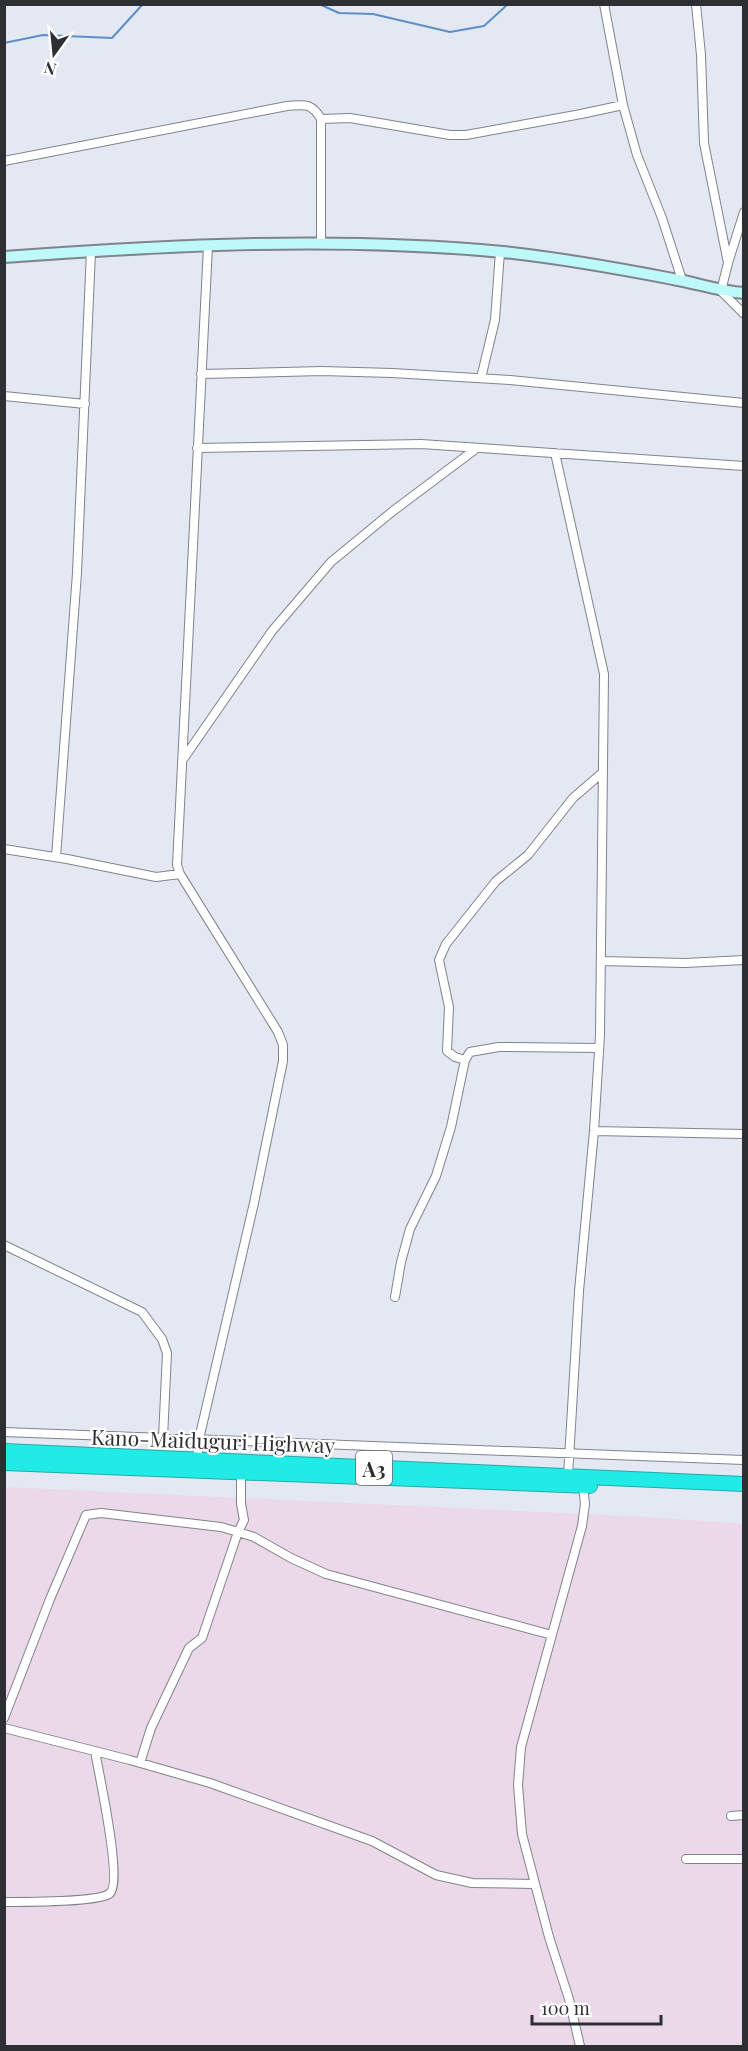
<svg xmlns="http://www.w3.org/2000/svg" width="748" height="2051" viewBox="0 0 748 2051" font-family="'Playfair Display',serif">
<rect width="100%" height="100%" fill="#e4e8f2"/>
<path fill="#ebd8e8" d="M5,1487l643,30 95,7v522h-738z"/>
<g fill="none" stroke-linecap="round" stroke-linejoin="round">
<path stroke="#5d8ec7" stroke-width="2" d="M319,4l20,9 34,1 77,18 34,-6 24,-22
M4,43l39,-8 69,3 31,-34"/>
<g stroke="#80838c" stroke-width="10">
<path id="street" d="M604,4l19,101
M696,4l5,51 3,88 24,120
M321,119l29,-1 100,17h16l115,-21 42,-9 14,50 25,63 20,62
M4,161l283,-55c17,-1 24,-4 34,13v124
M744,212l-16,51 -7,28 23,23
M201,374l121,-3 70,2 118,7 234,23
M481,378l14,-58 5,-68
M4,396l81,8
M197,448l224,-4 323,22
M555,453l49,221 -4,361 -6,96 -15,160 -11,185
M184,758l88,-127 59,-69 62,-51 84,-63
M4,849l63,10 89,18 24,-3
M56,857l21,-284 14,-322
M601,961l84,2 59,-3
M465,1060l-10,-3 -8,-6 2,-44 -10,-47 7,-16 50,-63 32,-26 45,-57 29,-25
M594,1131l150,3
M4,1245l138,67 20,27 5,14 -4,85
M395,1297l6,-35 9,-33 26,-53 15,-49 14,-67 5,-8 29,-5 100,1
M4,1432l740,28
M197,1460l2,-21 55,-236 29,-142v-16l-5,-13 -98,-158 -3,-9 31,-619
M241,1472v32l3,16 -6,12 16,5 37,21 35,16 226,61
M4,1718l46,-119 36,-84 15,-2 120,14 17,5 -36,106 -13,10 -38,80 -11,35
M4,1728l126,32 80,23 162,58 64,34 36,8 62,1
M731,1816l13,-1
M686,1859h58
M4,1902c19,0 93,0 105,-8 15,-9 -11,-124 -14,-143
M580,2046l-11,-47 -20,-62 -27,-103 -4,-49 3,-38 61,-221 3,-22 -2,-18"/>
</g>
<g stroke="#80838c" stroke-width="14">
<path id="secondary" d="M4,257c166,-12 333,-21 499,-5 57,6 113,16 170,27 24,4 45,12 71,14"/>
</g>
<g stroke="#25a9a7" stroke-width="16">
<path id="highway" d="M4,1451l740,33
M4,1463l586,23"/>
</g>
<use href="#street" stroke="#fff" stroke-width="8"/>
<use href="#secondary" stroke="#bcf9f8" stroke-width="10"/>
<use href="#highway" stroke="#21ebe6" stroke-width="14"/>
</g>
<g text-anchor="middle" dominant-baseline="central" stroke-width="4.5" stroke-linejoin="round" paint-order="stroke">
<rect fill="#fff" stroke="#6c6d70" stroke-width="1.5" x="356" y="1451" width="36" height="34" rx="4.5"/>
<g font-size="20" font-weight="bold" fill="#2d2f33">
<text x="374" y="1468">A3</text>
</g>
<g font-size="21" fill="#2d2f33" stroke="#fff">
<text transform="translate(213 1440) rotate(2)">Kano-Maiduguri Highway</text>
</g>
</g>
<rect width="748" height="2051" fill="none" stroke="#2d2f33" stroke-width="12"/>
<g transform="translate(54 54) rotate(195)" stroke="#ffffff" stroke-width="4.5" paint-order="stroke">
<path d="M0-4.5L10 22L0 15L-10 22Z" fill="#2d2f33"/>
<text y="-9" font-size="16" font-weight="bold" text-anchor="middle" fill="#2d2f33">N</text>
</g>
<path d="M532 2015v9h129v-9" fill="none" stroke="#2d2f33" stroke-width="3"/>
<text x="541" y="2015" font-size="18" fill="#2d2f33" stroke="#ffffff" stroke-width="4.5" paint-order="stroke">100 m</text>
</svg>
